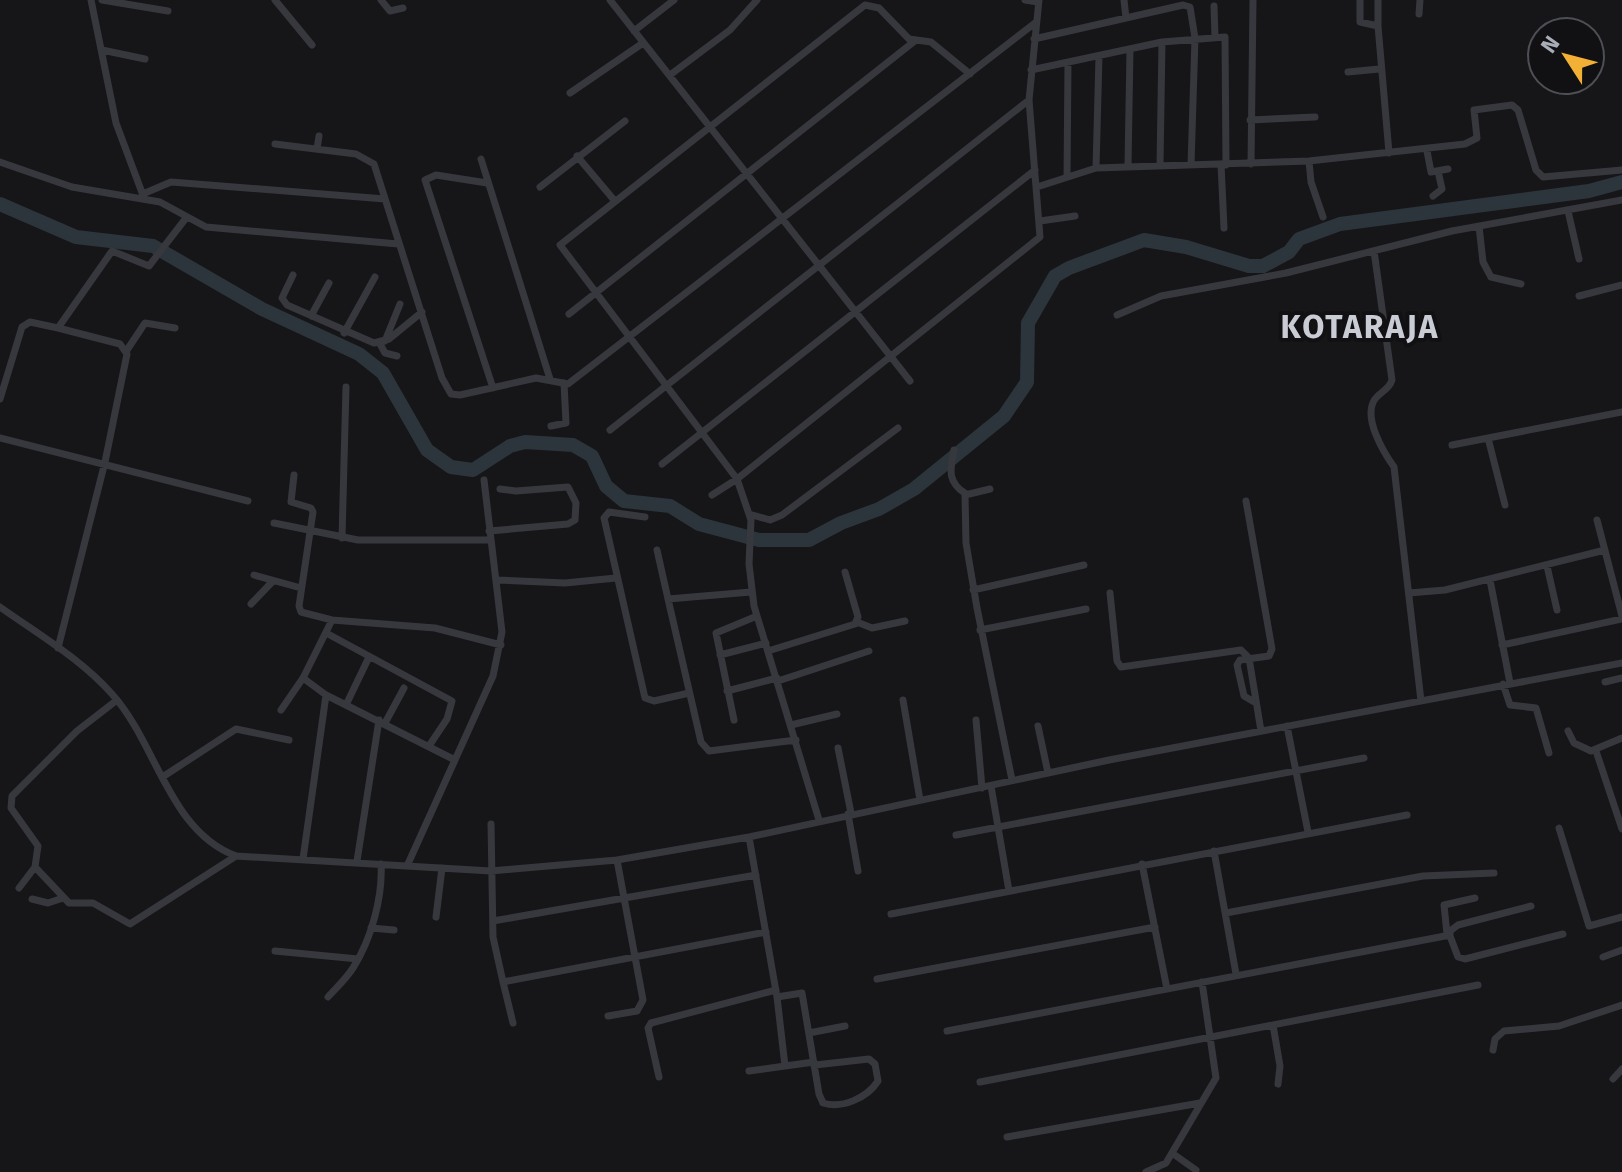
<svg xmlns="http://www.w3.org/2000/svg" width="1622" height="1172" viewBox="0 0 1622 1172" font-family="'Fira Sans',sans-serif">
<rect width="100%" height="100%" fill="#161618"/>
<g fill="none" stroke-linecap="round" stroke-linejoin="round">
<path stroke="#2c353c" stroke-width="14" d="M0,204l76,33 77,9 109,63 97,45 24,19 44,77 24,17 22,3 37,-24 15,-4 48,3 19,11 14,30 18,15 46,5 29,18 60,16h50l32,-17 38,-14 35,-20 90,-73 23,-34 1,-59 27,-47 14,-8 75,-28 42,7 63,19h14l26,-14 10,-13 41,-15 249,-33 33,-9"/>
<path stroke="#37383d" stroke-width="7" d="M91,0l25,123 28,75
M102,0l66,11
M275,0l37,45
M381,0l9,11 13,-3
M610,0l300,381
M1025,0l13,2
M1124,0l2,18
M1360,0v22l18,4 11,127
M1214,6l1,31
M1419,14l1,-14
M1378,26v-26
M634,31l40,-31
M1034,39l149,-34 7,2 5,31 -4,127
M102,50l43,9
M1031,70l131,-28 63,-5 1,128
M1348,72l31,-3
M670,75l60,-45 27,-30
M570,93l73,-50
M1250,120l65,-3
M275,144l81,10 18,10 68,214 9,16 9,1 76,-17 32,6 467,-361
M317,149l2,-13
M1427,151l4,21 17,-3
M577,156l37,44
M481,159l69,220
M1309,161l2,21 12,35
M0,162l72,25 88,15 46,25 192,17
M1221,164l3,64
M1251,164l2,-163
M1128,165l2,-115
M1160,165l2,-123
M1096,168l3,-112
M1067,177l1,-114
M487,183l-51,-8 -11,5 68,208
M540,187l85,-66
M1037,187l59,-19 213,-7 156,-17 12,-6 -3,-28 38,-5 6,5 18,60 7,7 79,-7
M145,193l26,-11 214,17
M1433,196l9,-7 -4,-18
M1568,211l11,48
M1040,221l35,-5
M1479,226l4,36 8,15 30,7
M1374,251l18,129c-3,10 -11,11 -17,19 -13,18 9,54 19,68l27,234
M293,275l-11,23 5,7 87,38 15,-4 33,-27
M1579,296l43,-11
M569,314l347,-274
M1117,315l44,-19 125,-23 166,-42 170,-31
M311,316l18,-33
M344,333l31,-56
M385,341l15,-37
M380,344l5,9 12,3
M127,350l18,-27 30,5
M0,399l22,-72 8,-5 28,6 54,-77 37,15 37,-48
M551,426l15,-3 -2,-40
M610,430l419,-330
M0,438l248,63
M1488,438l17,67
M1452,445l170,-33
M954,450c-4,20 -7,32 12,44
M662,464l373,-294
M294,475l-3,27 20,6 2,4 -14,94 2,6 31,8 103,8 66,17
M990,489l-25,6 1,48 11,65 35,172
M712,495l25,-16 303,-242 -11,-137 10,-100
M1246,501l26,148 -3,7 -29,4 -3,5 7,31 12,7
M749,514l21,6 12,-5 116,-87
M645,517l-36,-5 -5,6 41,180 9,3 35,-8
M1597,520l25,96
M274,523l84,17h132
M489,531l79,-7 7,-4 1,-17 -8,-16 -52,4 -16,-2
M342,538l4,-151
M657,550l11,49
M1547,566l10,44
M254,575l47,13
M497,580l68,3 51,-5
M1490,580l20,103
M973,590l111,-25
M751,592l-83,7 33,143 8,9 87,-11
M1110,593l7,68 4,6 120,-17 8,8 12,73
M1409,593l36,-3 160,-40
M251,604l22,-23
M0,607c38,27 81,52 112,87 45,50 57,137 124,162l255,15 126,-11 132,-23 360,-77 513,-97
M332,620l-29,58 23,17 129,65
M857,622l15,6 33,-7
M980,630l106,-21
M328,634l124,67 -5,18 -18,27
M1502,645l120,-26
M58,648l47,-186 22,-108 -7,-10 -62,-16
M768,651l87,-27 3,-7 -13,-45
M720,655l46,-12
M778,681l91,-30
M1605,682l17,-4
M1503,684l7,21 26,3 13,45
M727,691l50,-13
M117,700l-40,31 -65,65 -1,12 27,38 -3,21 34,36h24l37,21 106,-68
M903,700l17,100
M346,705l23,-48
M281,710l22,-32
M734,720l-18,-87 41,-17
M976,720l6,68
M385,723l19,-35
M791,725l46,-11
M1038,726l10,47
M1287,726l21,106
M1568,731l6,12 17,8 31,-13
M838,748l13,65
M1596,751l26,78
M164,776l72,-47 53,11
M991,786l18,105
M848,814l10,57
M819,820l-65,-214 -5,-42 2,-44 -14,-41 -177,-234 305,-240 14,3 30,31 22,3 39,32
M491,824l2,113 10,45 263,-50
M1559,828l30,98 33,-9
M956,835l408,-77
M749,837l28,160 8,69 29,-4
M1214,851l22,123
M303,859l23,-164
M357,861l22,-141
M1142,864l25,125
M407,866l86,-190 9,-44 -18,-152
M19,888l16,-21
M32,899l16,4 15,-5
M1226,913l197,-37 71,-3
M891,914l516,-99
M436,917l6,-49
M493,921l263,-46
M371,928l23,2
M1447,934l-3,-29 31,-7
M1450,936v-5l8,-6 73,-19
M275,951l83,8
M1603,957l19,-7
M877,979l278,-52
M503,982l10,41
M328,997c8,-9 18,-18 25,-29 18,-28 30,-71 28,-104
M777,997l25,-4 17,101 4,9c19,6 44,-5 55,-22l-3,-17 -6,-5 -54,6
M608,1016l29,-5 6,-11 -26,-140
M1273,1025l7,41 -2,18
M947,1031l498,-95h5l8,21 7,2 98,-25
M809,1033l36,-7
M1493,1050l2,-11 9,-8 55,-5 63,-21
M749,1071l36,-5
M659,1077l-11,-49 3,-5 125,-33
M1613,1079l9,-10
M980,1082l498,-97
M1007,1137l193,-34
M1172,1153l24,17
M1146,1172l20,-9 50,-85 -14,-96"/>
</g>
<g text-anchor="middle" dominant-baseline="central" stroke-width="8" stroke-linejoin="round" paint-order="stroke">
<g font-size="32" font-weight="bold" letter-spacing="2" fill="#c9ccd4" stroke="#111113">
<text x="1360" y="327">KOTARAJA</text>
</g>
</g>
<g transform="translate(1566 56) rotate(306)"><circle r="38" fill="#111113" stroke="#4d4f55" stroke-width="2"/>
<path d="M0-6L14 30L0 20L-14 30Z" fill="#f2b134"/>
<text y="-12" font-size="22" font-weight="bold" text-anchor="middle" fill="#a8adb8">N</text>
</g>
</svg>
